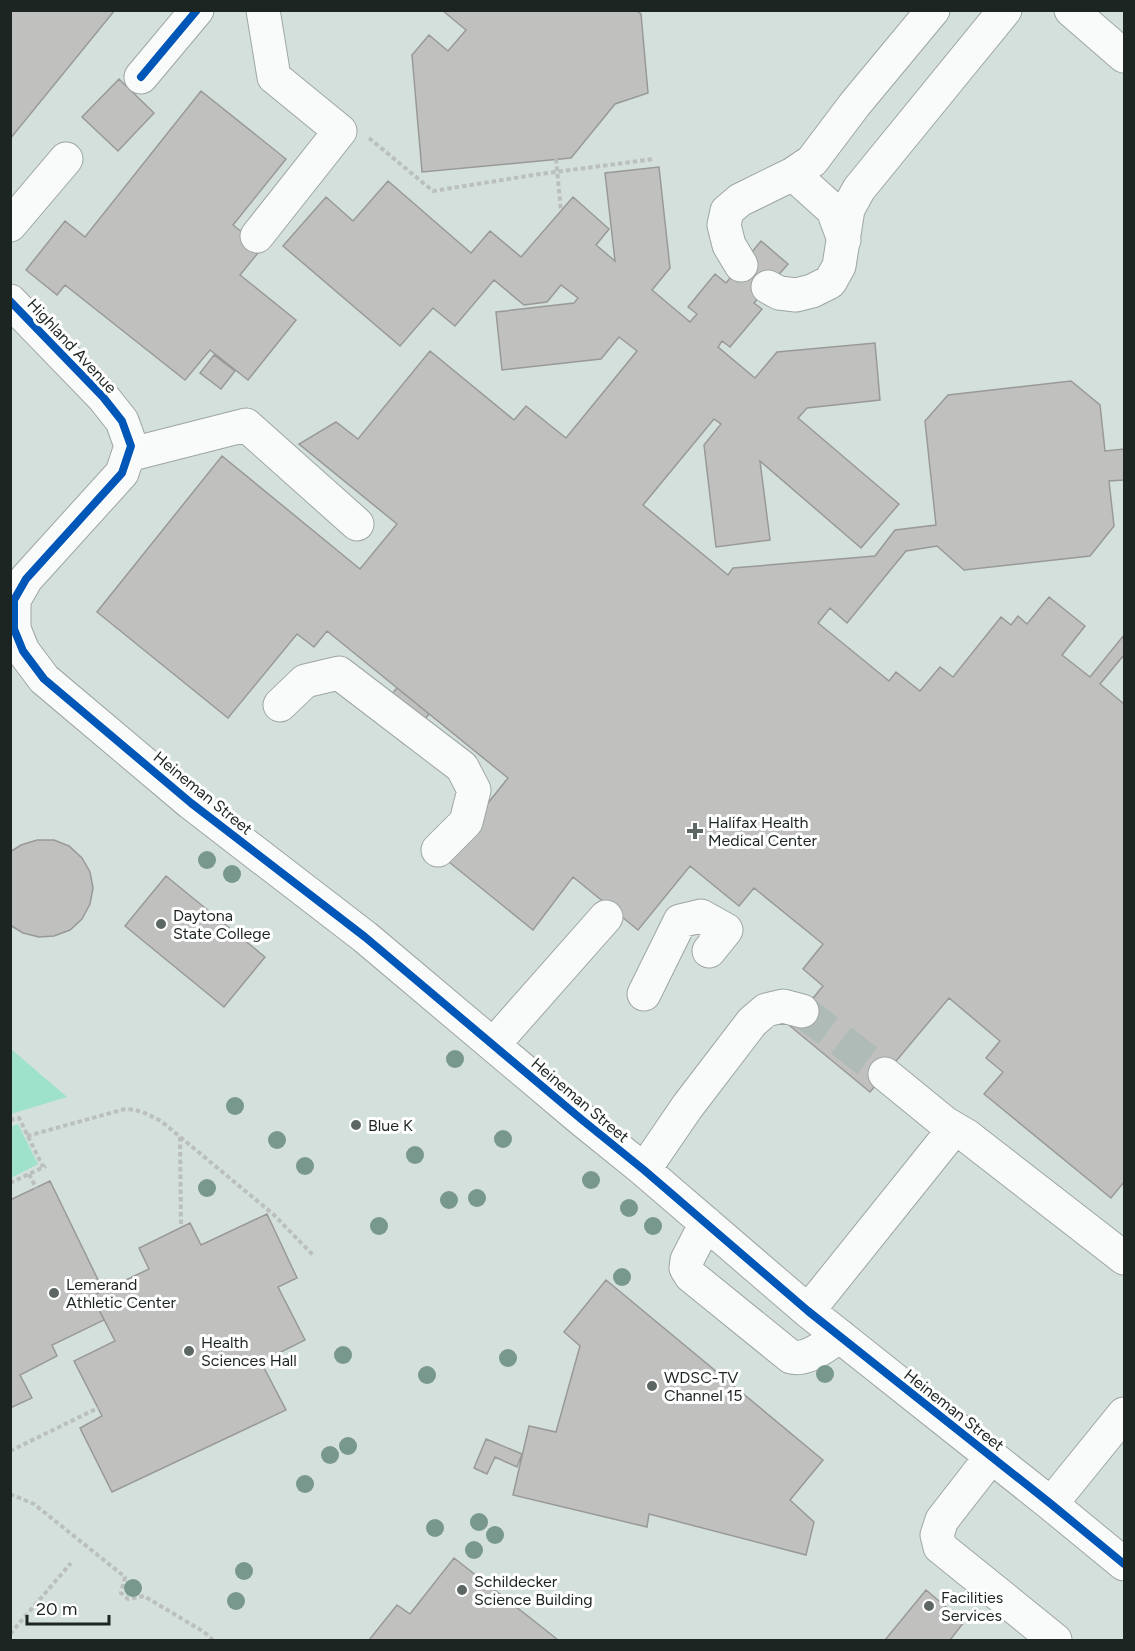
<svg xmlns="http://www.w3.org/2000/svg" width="1135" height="1651" viewBox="0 0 1135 1651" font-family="Figtree,sans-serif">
<rect width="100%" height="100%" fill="#d4e0dc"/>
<path fill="#9ee2cc" d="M11,1049l56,48 -56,17z
M18,1124l20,40 -27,14v-51z"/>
<path fill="#c0c1bf" stroke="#999a98" stroke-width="1.5" d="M10,10h105l-105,129z
M442,10h194l5,4 7,79 -33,11 -44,54 -149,14 -10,-117 17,-20 19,16 18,-21z
M119,79l35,34 -36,38 -36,-34z
M201,91l85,68 -53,66 29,23 -22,27 56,45 -48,60 -38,-30 -25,30 -120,-95 -8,10 -31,-25 39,-49 20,16z
M659,167l11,101 -18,22 38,32 7,-8 -9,-7 27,-33 11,9 35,-42 27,23 -34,39 8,6 -32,38 -8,-6 -4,6 37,31 22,-26 98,-9 5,57 -73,8 -9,10 101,86 -38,44 -101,-87 10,79 -54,7 -12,-102 17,-21 -7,-5 -71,86 85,70 5,-7 142,-12 20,-26 41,-5 -11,-104 23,-26 123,-14 29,24 5,46 19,-2v31l-15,1 5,45 -24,30 -126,14 -27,-24 -31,5 -59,72 -17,-15 -12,15 71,58 7,-9 24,19 20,-24 13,10 48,-60 10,8 7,-9 9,8 22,-27 36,29 -23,29 28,22 34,-42v20l-24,29 24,20v478l-13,16 -127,-104 19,-22 -17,-14 14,-17 -51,-43 -79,94 -80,-66 33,-40 -20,-17 20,-25 -69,-56 -15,18 -49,-40 -52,64 -65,-53 -40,53 -89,-72 64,-80 -181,-147 -13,16 -17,-13 -69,84 -131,-106 125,-156 138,113 37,-45 -98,-80 37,-22 22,17 72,-88 84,69 12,-14 40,32 71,-87 -18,-14 -18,22 -99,11 -6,-58 78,-9 4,-5 -17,-13 -14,17 -23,3 -30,-25 -39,46 -22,-18 -33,38 -117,-100 43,-49 27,24 35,-40 83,72 19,-22 31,26 52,-60 36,32 -13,16 19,16 -10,-88z
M214,355l21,16 -14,18 -21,-16z
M397,688l32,26 -25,30 -32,-27z
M37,840h17l15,6 13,12 8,14 3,16 -3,16 -8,15 -12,11 -16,6 -15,1 -16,-4 -13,-8v-73l11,-7z
M166,876l99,81 -41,50 -99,-81z
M50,1181l53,109 -11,6 12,24 -52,25 5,11 -37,19 12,23 -22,10v-208z
M267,1214l30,64 -19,9 27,53 -44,22 25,48 -174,82 -32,-64 22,-12 -28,-55 41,-20 -23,-45 57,-27 -10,-21 51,-25 11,22z
M606,1280l217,180 -33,40 24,22 -8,33 -157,-41 -2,13 -134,-32 16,-69 27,6 24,-86 -16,-14z
M486,1439l36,15 -5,13 -22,-10 -8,17 -13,-6z
M454,1558l89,70 15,12h-189l28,-35 13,9z
M926,1590l38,32 -14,18h-65z"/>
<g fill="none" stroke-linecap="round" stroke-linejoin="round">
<path stroke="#afbbb7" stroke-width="33" stroke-dasharray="33 16" stroke-linecap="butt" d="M802,1011l83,63"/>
<g stroke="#9da6a3" stroke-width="35">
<path id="minor" d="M141,77l56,-67
M793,174l40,36 11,30
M10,225l56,-66
M257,236l83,-105 -66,-54 -11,-67
M741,265l-12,-20 -5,-20 3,-14 13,-11 53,-26 19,-13 43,-57 78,-94
M768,287l11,6 17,2 16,-4 18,-9 9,-16 9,-57 11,-20 146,-179
M10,301l93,96 19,24 9,25 -9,27 -96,106 -12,21v29l9,22 21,28 147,124 174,134 216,182 63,51 164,141 243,193 73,60
M128,455l118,-30 111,99
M280,705l25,-24 34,-8 123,94 12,23 -8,32 -28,28
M644,994l36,-73 21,-5 25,14 -17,21
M493,1045l113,-128
M885,1074l60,49 22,13 157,122
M644,1170l43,-63 65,-85 14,-12 17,-4 19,5
M706,1223l-19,37 -1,8 5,8 100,81c17,4 35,-12 49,-21
M808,1311l146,-182
M991,1457l-49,63 -5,15 3,12 115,93
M1051,1504l73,-90"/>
</g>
<g stroke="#9da6a3" stroke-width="35">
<path id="major" d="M1071,10l53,46"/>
</g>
<path stroke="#bbc0be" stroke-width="4" stroke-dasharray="4.5 3" stroke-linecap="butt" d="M369,138l64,53 107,-17 114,-15
M10,1120l9,-2 24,49
M27,1136l98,-27c14,0 24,6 36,12l112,93 41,42
M180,1137l1,90
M29,1174l7,14
M10,1183l36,-17
M10,1451l88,-43
M10,1494l24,10 91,73 -4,16 7,6 16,-3 60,36 9,8
M10,1634l61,-71"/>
<use href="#minor" stroke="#f9fafa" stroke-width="33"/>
<use href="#major" stroke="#f9fafa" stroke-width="33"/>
<path stroke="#bbc0be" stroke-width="4" stroke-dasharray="4.5 3" stroke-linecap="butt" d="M556,159l5,52"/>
<g stroke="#fff" stroke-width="11">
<path id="cycleway" d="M141,77l56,-67
M10,301l93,96 19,24 9,25 -9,27 -96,106 -12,21v29l9,22 21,28 147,124 174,134 216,182 63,51 164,141 243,193 73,60"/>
</g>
<use href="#cycleway" stroke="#0057b8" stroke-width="8"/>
</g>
<g fill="#78988d">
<circle cx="207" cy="860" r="9"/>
<circle cx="232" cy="874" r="9"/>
<circle cx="455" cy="1059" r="9"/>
<circle cx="235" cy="1106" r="9"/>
<circle cx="503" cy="1139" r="9"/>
<circle cx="277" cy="1140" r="9"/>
<circle cx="415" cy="1155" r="9"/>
<circle cx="305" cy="1166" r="9"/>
<circle cx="591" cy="1180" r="9"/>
<circle cx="207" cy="1188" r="9"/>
<circle cx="477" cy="1198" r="9"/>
<circle cx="449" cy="1200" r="9"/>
<circle cx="629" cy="1208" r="9"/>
<circle cx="379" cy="1226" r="9"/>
<circle cx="653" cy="1226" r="9"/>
<circle cx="622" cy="1277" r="9"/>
<circle cx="343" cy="1355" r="9"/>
<circle cx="508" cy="1358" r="9"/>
<circle cx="825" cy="1374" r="9"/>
<circle cx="427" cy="1375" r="9"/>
<circle cx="348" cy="1446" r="9"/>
<circle cx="330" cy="1455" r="9"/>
<circle cx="305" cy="1484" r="9"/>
<circle cx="479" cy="1522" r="9"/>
<circle cx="435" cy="1528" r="9"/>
<circle cx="495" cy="1535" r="9"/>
<circle cx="474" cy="1550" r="9"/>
<circle cx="244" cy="1571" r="9"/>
<circle cx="133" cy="1588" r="9"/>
<circle cx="236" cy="1601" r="9"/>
</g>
<g fill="#5c6663" stroke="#fff" stroke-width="2">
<path d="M692 822h6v6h6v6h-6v6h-6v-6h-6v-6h6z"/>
<circle cx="161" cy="924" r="6"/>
<circle cx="356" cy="1125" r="6"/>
<circle cx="54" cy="1293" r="6"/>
<circle cx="189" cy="1351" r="6"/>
<circle cx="652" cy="1386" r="6"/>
<circle cx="462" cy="1590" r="6"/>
<circle cx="929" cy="1606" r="6"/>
</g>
<g text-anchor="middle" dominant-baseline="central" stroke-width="6" stroke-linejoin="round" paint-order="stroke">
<g font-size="16" fill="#1c2522" stroke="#fff">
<text transform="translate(72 346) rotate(47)">Highland Avenue</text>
<text transform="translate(203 793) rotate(39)">Heineman Street</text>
<text transform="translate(580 1100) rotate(40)">Heineman Street</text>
<text transform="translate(954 1410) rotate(38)">Heineman Street</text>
</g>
<g font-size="16" fill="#1c2522" stroke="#fff" text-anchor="start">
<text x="708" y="822">Halifax Health<tspan x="708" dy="18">Medical Center</tspan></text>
<text x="173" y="915">Daytona<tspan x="173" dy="18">State College</tspan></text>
<text x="368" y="1125">Blue K</text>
<text x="66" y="1284">Lemerand<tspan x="66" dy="18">Athletic Center</tspan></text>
<text x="201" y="1342">Health<tspan x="201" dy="18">Sciences Hall</tspan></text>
<text x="664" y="1377">WDSC-TV<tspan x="664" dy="18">Channel 15</tspan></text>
<text x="474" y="1581">Schildecker<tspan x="474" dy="18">Science Building</tspan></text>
<text x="941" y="1597">Facilities<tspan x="941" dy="18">Services</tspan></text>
</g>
</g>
<rect width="1135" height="1651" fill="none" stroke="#1c2522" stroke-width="24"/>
<path d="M27 1615v9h82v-9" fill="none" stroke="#1c2522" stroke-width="3"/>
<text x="36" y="1615" font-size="18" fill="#1c2522" stroke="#ffffff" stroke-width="4.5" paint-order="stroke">20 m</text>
</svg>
